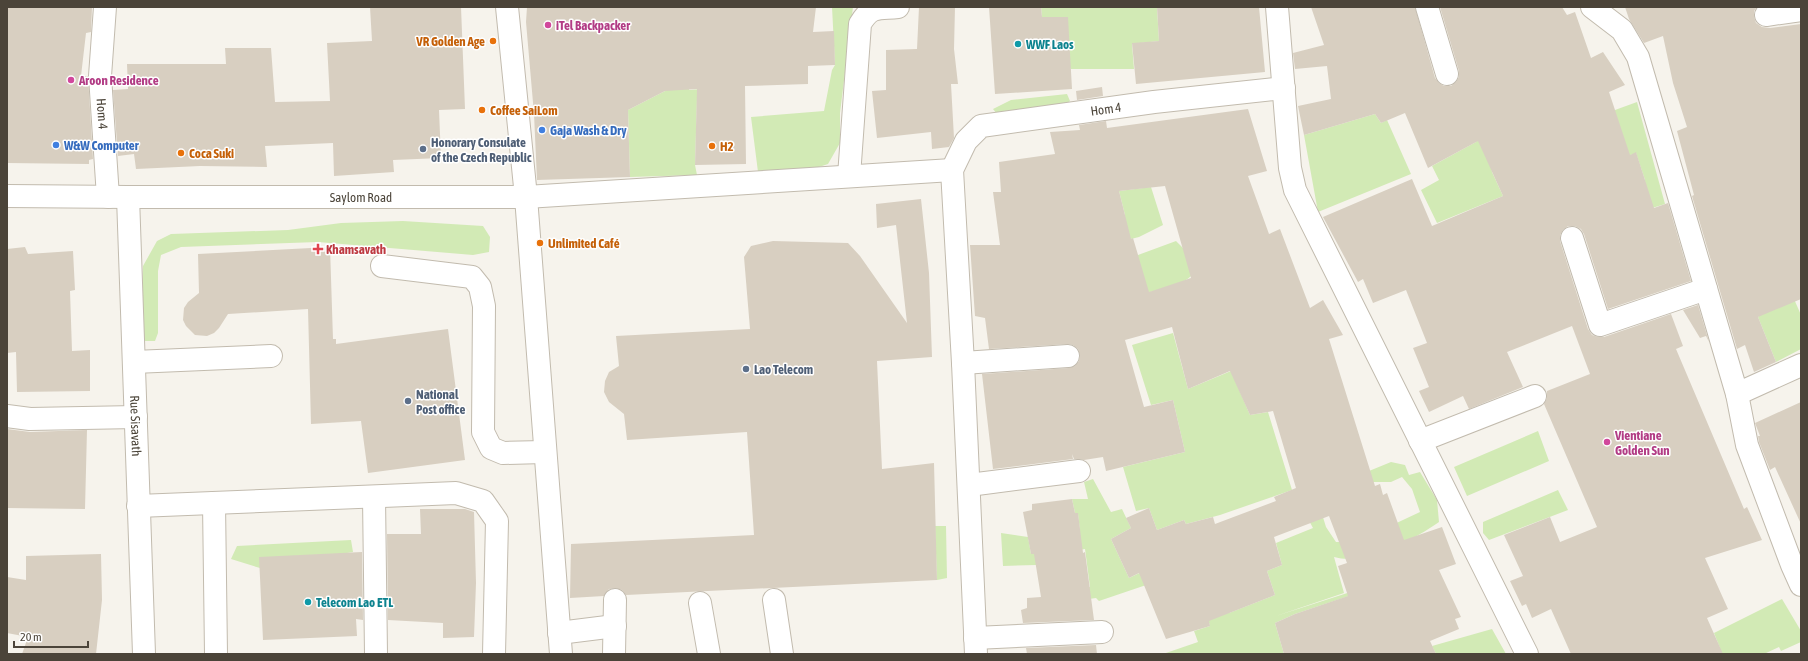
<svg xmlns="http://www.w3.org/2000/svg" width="1808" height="661" viewBox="0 0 1808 661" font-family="'Asap Condensed',sans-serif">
<rect width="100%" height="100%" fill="#f6f3ec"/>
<path fill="#d2eab5" d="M832,7h21l-13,106v30l-12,21 -15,5 -55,3 -7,-55 73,-6 8,-41 3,-5z
M1041,7h116l2,34 -27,3 2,25h-63l-29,-52z
M690,58l-1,32 24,-2 -16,11 -2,66 2,10 -67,2 -2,-67 39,-20z
M1067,94l3,7 -12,9 -61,4 -4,-5 18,-9z
M1637,102l28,102 -19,6 -1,-30 -9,-27 -58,21 37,-64z
M1375,114l6,9 6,-3 24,54 -93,38 -14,-77z
M1484,126l8,46 11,24 -66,27 -16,-33 18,-10 -7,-14 44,-24z
M1151,187l12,38 -24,12 -20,5 -7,-25 13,-2 -6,-24z
M403,221l80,5 7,11 -1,15 -16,3 -155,-13 -137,5 -20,8 -3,16v62l-3,8h-14l2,-75 14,-25 14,-7 117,-4 53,-7z
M1176,241l7,7 10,26c-10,13 -45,18 -61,22l6,-41z
M1787,283l14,32v34l-25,13 -18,-45z
M1173,333l15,56 43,-18 19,44 18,-3 24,78 -72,25 -34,9 -2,-4 -27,10 -8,-22 -13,3 -13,-44 62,-15 -12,-52 -22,5 -19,-60z
M1538,431l11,30 -82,35 -13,-29z
M1391,462l14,3 4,10 11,-3 17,28 2,22c-26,18 -73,44 -105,35l10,36 -68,23 93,-30 1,3 -75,25 -20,9 9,31h-121l35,-12 -4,-11 16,-5 -4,-14 14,-23 9,24 46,-18 -8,-24 15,-6 -6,-22 37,-15 -7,-13 10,-20 10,32 10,15h20l64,-30 -8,-23 -10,-12 -11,5h-18l-4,-11z
M1093,479l18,33 11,-3 9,19 -20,11 18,39 21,-10 5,14 -56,19 -3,-3 -14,2 -2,-12 10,-1 -5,-38 -6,1 1,-19 -2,-17 -3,-1 -3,-14h16l-4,-17z
M1558,490l10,20 -79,30 -6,-7v-11z
M935,526h11l1,52 -10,2z
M1001,533l27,4 3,17h6l-1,11 -33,1z
M351,540l2,12 -93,16 -29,-9 6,-13z
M1782,599l19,32v11l-20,9 -2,-4 -15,7h-46l-2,-3 4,-3 -6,-15z
M1492,629l14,25h-70l-4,-8z"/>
<path fill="#d8cfc1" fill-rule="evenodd" d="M7,7h85l-1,25 -5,1 -5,43h7l5,83 -4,1v4l-82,-1z
M370,7h91l4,102 -26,1 2,48 -48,2 1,12 -60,4 -1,-33 -68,3 2,21 -67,-1 -64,3 -2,-15 -16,2 -5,-66 15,-1 -1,-25h99l-1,-16h46l4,54 55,-1 -3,-58 45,-2z
M527,7h289l-3,25 21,-1 1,34 -27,1v18l-63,2 1,78 -51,1 2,-76 -32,2 -37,19 2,67 -93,3 -3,-66 -8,-92z
M919,7h36l-1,42 4,35h-7l3,54 -5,9 -17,2 -1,-17 -54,6 -5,-47 14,-1v-40l31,-1z
M989,7h52l1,10h26l4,72 -77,5z
M1157,7h102l6,65 -129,12 -4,-41 27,-2z
M1311,7h104l20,71 4,5 5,3h7l5,-4 3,-5v-6l-19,-64h122l5,8 8,-3 16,46 12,-6 22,33 -16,7 21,63 6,-3 18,56 14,-5 23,78 -83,28 -24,-75 -3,-5 -6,-3h-7l-5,4 -3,5v6l28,88 4,6 6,2h6l67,-23 12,32 -7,3 68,160 3,-2 15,33 -57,18 23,51 -21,9 16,36h-152l-20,-45 -19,9 -6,-14 -4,2 -12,-25 13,-5 -19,-41 46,-18 10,25 37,-15 -53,-123 3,-6v-7l43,-17 -18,-48 -65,26 16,35 -54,22 -6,-13 -34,16 -10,-21 10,-4 -16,-39 14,-5 -21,-53 -33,13 -10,-24 -5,3 -35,-65 89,-38 20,47 71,-30 -25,-55 -50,27 -23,-55 -24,10 -6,-9 -71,21 -6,-29 33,-7 -4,-33 -32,3 -2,-16 31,-8z
M1625,7h132l-3,4v6l2,6 6,4 8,1 31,-4v275l-43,18 18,45 -22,10 -9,-27 -8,4 -45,-153 2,-1 -17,-64 10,-4 -14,-44 -10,-47 -19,7 -15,-24z
M1102,87l1,9 -26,4 -1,-9z
M1248,109l19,62 -19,5 21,58 11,-5 30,79 13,-8 20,35 -14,4 46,147 5,-2 3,11 4,-2 17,47 38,-13 14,37 -17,6 22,47 -6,2 4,10 -29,12 6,13h-152l-9,-31 20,-9 53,-18 -10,-30 9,-3 -18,-47 -55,21 8,28 -15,6 8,24 -66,26 1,5 -44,13 -27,-66 -10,5 -18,-39 20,-11 -5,-10 23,-10 8,22 27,-10 2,4 27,-7 2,7 61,-23 -2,-4 22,-9 -23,-77 -23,4 -20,-44 -42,18 -16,-62 -47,13 19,67 29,-7 12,52 -79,19 -3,-14 -19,3 -10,-1 -2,-5 1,5 -80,10 -11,-95 87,-6 6,-2 4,-5 1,-5 -2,-7 -5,-4 -5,-1 -79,5 -4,-31 -10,-2 -5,-71h30l-7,-53h8l-2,-30 56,-8 -5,-22 30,-2 -1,-5 27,-4 1,7zM1165,186l26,92 -42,14 -16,-54 -2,1 -12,-48z
M921,199l8,74 3,84 -55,4 5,108 52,-6 3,117 -311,15 -4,-5 -7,-2 -6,1 -5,7 -34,2 1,-54 183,-9 -7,-103 -120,8 -3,-26 -15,-12 -5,-10 1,-11 4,-9 10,-6 -3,-30 134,-7 -6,-72 7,-11 22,-5 75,2 12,13 47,67 -11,-98 -19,3 -1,-24z
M25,247l3,7 45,-3 2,39 -5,1 2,60 18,-1v41l-73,1 -1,-40 -9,1v-104z
M330,247l3,92h3v5l112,-15 17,131 -97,13 -7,-52 -50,3 -3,-115 -80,5 -9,14 -5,5 -7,3 -12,-1 -9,-9 -3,-6 1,-12 4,-6 11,-9 -1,-39z
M1698,305l11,37 -3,-6 -6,2 -17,-28z
M1801,402v122l-26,-57 -5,3 -11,-28 -1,-6h2l-5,-13z
M7,429l23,3 57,-2 -2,79 -78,-1z
M1072,499l3,14h3l5,40 2,-1 9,68 -71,3 -2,-13 6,-2v-10l14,-1 -7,-43h-3l-8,-42 9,-2v-6z
M420,509h45l9,3 2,71 -2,54 -31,1v-15l-55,-3 -1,-86h34z
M362,552l1,68 -7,-1 1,17 -94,4 -4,-83z
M101,554l1,46 -6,54h-74l6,-17 -21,-4v-56l19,3v-24z
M1096,645l1,9h-70l-1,-6z"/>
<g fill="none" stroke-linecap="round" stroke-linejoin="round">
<g stroke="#c2bbae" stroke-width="24">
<g id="minor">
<path id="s1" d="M105,7l-5,69 8,121"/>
<path d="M507,7l19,190 35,457"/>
<path d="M1277,7l13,161 5,22 232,464"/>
<path d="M1427,7l20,67"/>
<path d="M1592,7l30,23 16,27 99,337 10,51 45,120 9,20"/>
<path d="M1766,15l35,-5"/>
<path d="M849,176l11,-152c11,-19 18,-15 38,-17"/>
<path id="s2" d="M7,196l121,1h398l426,-27"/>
<path id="s3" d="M128,197l16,457"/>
<path d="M1572,238l28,87 106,-36"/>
<path d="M382,266l90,11 8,10 4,19 -1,126 8,16 12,5 41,-1"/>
<path d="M134,362l137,-6"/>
<path d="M963,363l105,-7"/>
<path d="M1737,394l64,-29"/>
<path d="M7,416l23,3 106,-2"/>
<path d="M1420,441l115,-45"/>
<path d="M969,485l110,-14"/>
<path d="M374,497l2,157"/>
<path d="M214,503l2,151"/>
<path d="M138,506l318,-13 27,8 14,20 -3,133"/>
<path d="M774,600l8,54"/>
<path d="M700,603l9,51"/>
<path d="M559,633l56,-7"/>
<path d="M975,638l127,-6"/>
<path d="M614,654l1,-54"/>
<path id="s4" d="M976,654l-13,-291 -11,-193 14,-29 15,-15 173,-24 130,-14"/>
</g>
</g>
<use href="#minor" stroke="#fff" stroke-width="22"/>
</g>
<g fill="#d1479c" stroke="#fff" stroke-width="1.5">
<circle cx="548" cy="25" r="4"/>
<circle cx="71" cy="80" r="4"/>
<circle cx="1607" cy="442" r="4"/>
</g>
<g fill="#e8710a" stroke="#fff" stroke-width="1.5">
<circle cx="493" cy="41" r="4"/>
<circle cx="482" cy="110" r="4"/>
<circle cx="712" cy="146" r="4"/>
<circle cx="181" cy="153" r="4"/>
<circle cx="540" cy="243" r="4"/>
</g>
<g fill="#0f9aa8" stroke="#fff" stroke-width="1.5">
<circle cx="1018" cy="44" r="4"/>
<circle cx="308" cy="602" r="4"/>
</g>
<g fill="#3f7fe0" stroke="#fff" stroke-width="1.5">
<circle cx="542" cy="130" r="4"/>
<circle cx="56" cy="145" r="4"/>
</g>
<g fill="#5c6f8a" stroke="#fff" stroke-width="1.5">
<circle cx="423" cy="149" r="4"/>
<circle cx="746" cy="369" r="4"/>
<circle cx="408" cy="401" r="4"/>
</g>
<path fill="#e0444e" stroke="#fff" stroke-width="1.5" d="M316 243h4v4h4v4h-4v4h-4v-4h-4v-4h4z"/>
<g text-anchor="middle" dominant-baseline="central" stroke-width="3" stroke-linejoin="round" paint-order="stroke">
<g font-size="13" font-weight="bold" fill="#b23c85" stroke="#fff" text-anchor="start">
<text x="556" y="25">iTel Backpacker</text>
<text x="79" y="80">Aroon Residence</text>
<text x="1615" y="435">Vientiane<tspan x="1615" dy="15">Golden Sun</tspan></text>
</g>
<g font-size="13" font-weight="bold" fill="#c56008" stroke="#fff" text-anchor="start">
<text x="485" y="41" text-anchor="end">VR Golden Age</text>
<text x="490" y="110">Coffee SaiLom</text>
<text x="720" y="146">H2</text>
<text x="189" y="153">Coca Suki</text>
<text x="548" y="243">Unlimited Café</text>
</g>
<g font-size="13" font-weight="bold" fill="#0d838f" stroke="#fff" text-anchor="start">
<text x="1026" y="44">WWF Laos</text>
<text x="316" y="602">Telecom Lao ETL</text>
</g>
<g font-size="13" fill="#4b4439" stroke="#fff">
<text stroke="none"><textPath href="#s4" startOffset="664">Hom 4</textPath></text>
<text stroke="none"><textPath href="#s1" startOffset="107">Hom 4</textPath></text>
<text stroke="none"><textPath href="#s2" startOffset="354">Saylom Road</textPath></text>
<text stroke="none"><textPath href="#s3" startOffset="229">Rue Sisavath</textPath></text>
</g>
<g font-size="13" font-weight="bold" fill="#366cbe" stroke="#fff" text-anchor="start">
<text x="550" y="130">Gaja Wash &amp; Dry</text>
<text x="64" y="145">W&amp;W Computer</text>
</g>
<g font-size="13" font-weight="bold" fill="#4e5e75" stroke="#fff" text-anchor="start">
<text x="431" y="142">Honorary Consulate<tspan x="431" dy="15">of the Czech Republic</tspan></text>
<text x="754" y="369">Lao Telecom</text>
<text x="416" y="394">National<tspan x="416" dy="15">Post office</tspan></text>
</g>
<g font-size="13" font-weight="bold" fill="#be3a42" stroke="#fff" text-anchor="start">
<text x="326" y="249">Khamsavath</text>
</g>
</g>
<rect width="1808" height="661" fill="none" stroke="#4b4439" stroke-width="16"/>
<path d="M14 641v6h74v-6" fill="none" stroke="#4b4439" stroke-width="2"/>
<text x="20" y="641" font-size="12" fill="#4b4439" stroke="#ffffff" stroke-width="3" paint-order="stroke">20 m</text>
</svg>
